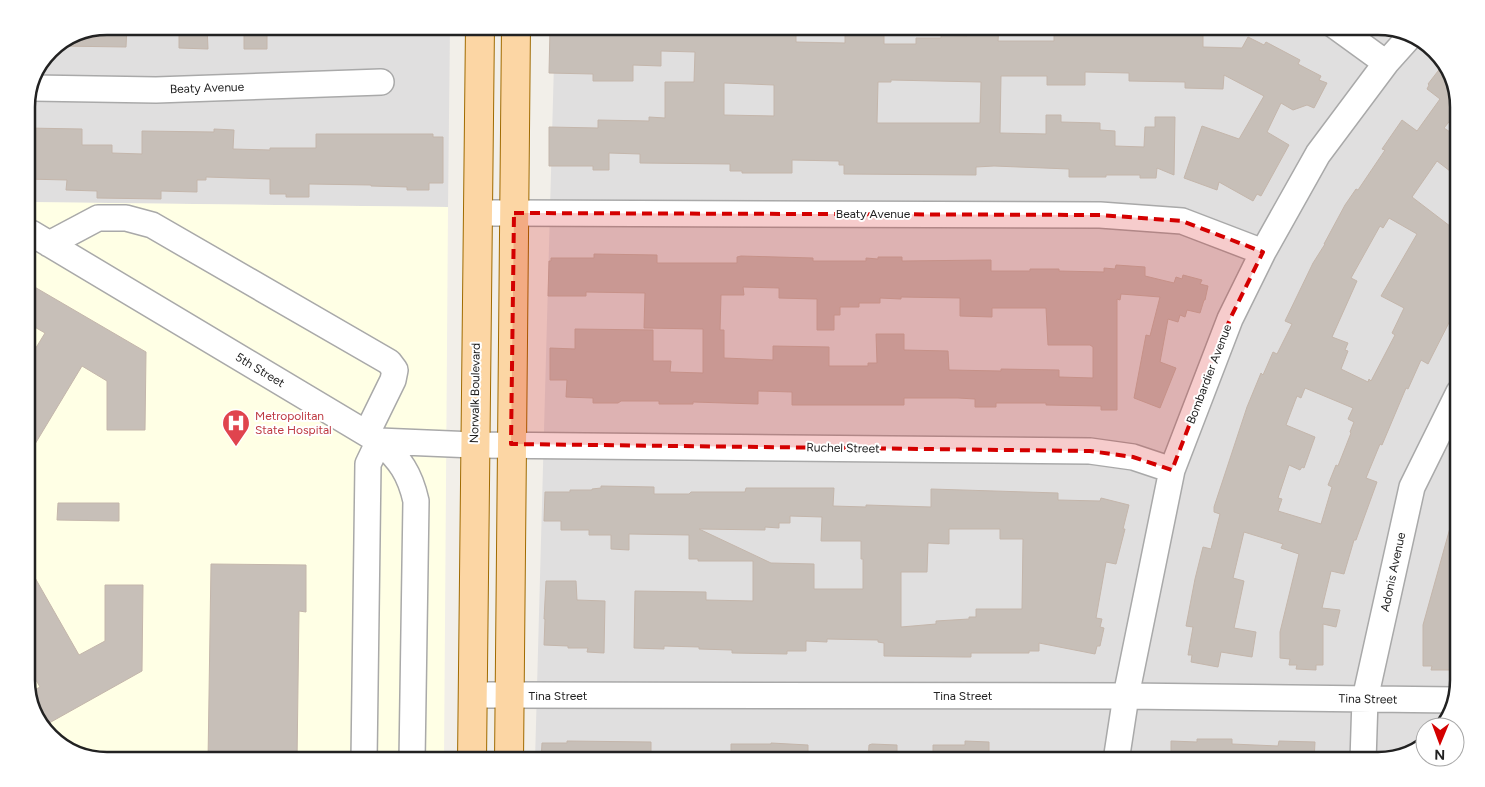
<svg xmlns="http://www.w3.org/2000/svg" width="1485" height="787" viewBox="0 0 1485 787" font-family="Figtree,sans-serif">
<rect width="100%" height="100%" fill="#f2efe9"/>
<path fill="#e0dfdf" d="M107,26h343l-2,181 -422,-5v-100l24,-52z
M555,26h823l36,9 31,27 14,40v578l-9,36 -10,11h-15v16l-6,7 -40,11h-844z"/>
<path fill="#ffffe5" d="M26,202l422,5 -4,554h-337l-36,-9 -31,-27 -14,-39z"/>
<path fill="#c7bfb8" stroke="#c4b6ab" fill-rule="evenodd" d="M107,26h20l-1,21 -67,-1z
M179,26h28l1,23 -29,-1z
M244,26h23v23h-23z
M598,26h198v16l49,1v-17h39v18h32v-6h25v-3l26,1v-8l15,1v-2h17l-1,14h56v-13l53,1v2l37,1v-2h59v17l39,1 6,-11 16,8 2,-3 34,18 -2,4 23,12 -2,4 8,3 -13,25 -7,-3 -14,5 -12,-7 -14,29 22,13 -28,51 -4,-2 -4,7 -34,-19 -2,8 -33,-12 18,-52 37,13 25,-43 -40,-21 -1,14 -38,-1v-6l-56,-1v-8l-44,-1v13h-38v-9h-46l-1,57 46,1v-19h15v7l39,1v7l15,1v15l29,1 1,-20h10v-10h20l-1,58 -17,-7 -1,10h-16v-3h-34v2h-37v-8l-75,-3 -18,1v8l-132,-1v-9h-5v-4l-47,-1v13h-50v-2h-12v-7l-90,-1v-9l-31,-1v17h-16v-4h-44v-39l49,1v-8l51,1v-4l16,1v-36h29l1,-30 -34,-1v15l-28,-1v16h-40v-7l-44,-1 1,-44h25v-2zM891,80l90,2 -1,41h-103l1,-41h13zM724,83l50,2v31l-50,-1z
M1445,62l14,40v11l-2,-1 -13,16 15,10v40l-22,-17 -25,36 47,36v70l-31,61 -7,-4 -13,29 -2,-1 -24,57 -2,-1 -14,34 11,4 -21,58h-2l-10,34 -13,-3 -9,37 18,2 -4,17 -13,-3v41h-7v5l-20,-1 1,-4h-8l1,-6 -10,-1v-26l19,-78 -18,-6 2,-4 -39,-12 -11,46 11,3 -10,47 22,4 -4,25 -31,-5 -3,15 -27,-5 1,-7h-4l5,-28 -7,-1 9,-47 8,-32 8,2 9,-35 -6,-2v-5l33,-100 14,-34 2,2 10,-23 4,2 15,-30 -7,-3 28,-58 12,-19h-1l21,-39 11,-16 2,1 27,-40 -3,-1 20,-29 15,11 23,-32 -13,-10 2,-4 -1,-1zM1389,218l28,16 -36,62 23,12 -12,25 3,2 -24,46 -2,-2 -1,3 -27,-13 7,-18 -3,-1 3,-7 -16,-6 25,-56 -6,-3 29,-52 3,2zM1305,388l48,20 -5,11 6,3 -4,10 1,1 -13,33 -2,-1 -8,20 4,2 -11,37 -43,-13 4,-12 -4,-1 11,-33 11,5 2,-3 2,1 11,-31 -29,-12 11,-29 4,2z
M26,128l56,1v16h30v8l30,1v-23l72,1v-3l20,1 -1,19 37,1v-2h46v-14h117v3h10v46h-14v7h-22v-3l-36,-1v-1l-62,-1v13h-23v-3h-16v-15l-64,-2v3h-9v12l-36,-1v8l-64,-1v-7l-31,-1 1,-10 -41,-1z
M594,254l63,1v8h80v-6l4,-1 72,2v3h53v-3l12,1v-2h24v4l89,-1v11h39v-2h29v2l45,1v-4l11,1 1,-4 29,2v9l29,7 2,-6 6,2 1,-4 19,5 -2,4 8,2 -3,14h-1l-4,13 -13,-3 -2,7 -5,-2 -2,7 -10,-3 -8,43 16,6 -16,40 -26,-10 12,-63 4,1 10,-39 -39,-3 -1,6 -3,-1v111h-16v-4l-55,-1v-2h-50v4h-21v-8l-17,-1h-54v7h-112v-13l-34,-1v13l-65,-2v2h-34v-3h-38l-3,2h-25v-5l-27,-1 1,-17h-17v-32l25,1v-20l78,1v31h18l-1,11 33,1v-44l-59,-1 1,-35 -59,-1v4h-38l1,-35h2v-3h43zM743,287l36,1v10l38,1v31h17v-15h6v-8h19v-4h21v-5l21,1v-2l59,1v18l32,1v-9h54l2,37h42l3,2v31l-34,-1v-7l-58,-1v2l-52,-1 -1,-19 -44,-1v-16h-28l1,29h-9v3h-39v-19l-56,-1v14l-49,-2v-28h-4l1,-35h23z
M26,282l120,70 -1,78h-38v-49l-25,-15 -56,93v-95l19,-31 -19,-11z
M601,486l53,1v7h35l2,-2h54l1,-4h88l-1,18 33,1v-2l65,2v-18l127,4v7l42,1 1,-3 28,7 -6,24h2l-9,35 -10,-2 -10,56 6,1 -2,8 4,1 -4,18h-3l-2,8 -56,-11v8h-10v2h-58v4h-6l-81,-1v-13l-6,-1v-2l-51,-1v3l-21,-1v10h-19v3l-55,-1v-3l-33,-1v-2l-35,-1v3l-30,-1 1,-57 71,1v8l47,1v-40h-55v-2h-9v-24l-60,-1v16l-18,-1v-14h-22v-5h-28v-9h-17l1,-29h25v-2h22v-1l9,-1zM790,516l32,1 -1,24h40v18h2v30h-49v-25l-43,-1 -72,-34 66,1v-3l14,1v-5h11zM949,529h51v10h23l-1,70h-46v8h-7v2l-33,2v3l-35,3v-55h26l1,-29 21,1z
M58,503h61v18l-62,-1z
M1455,510h4l-1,156h-8v4h-19l1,-4h-9v-41z
M26,562l53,93 26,-14v-56h38l-1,86 -100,56 -2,-2 -11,-32 11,-6 -14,-24z
M211,564l95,1v47l-7,-1 -2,150h-89z
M546,581h30l1,19 28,1 -1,52 -17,-1 1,-4h-20v-2l-24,-1 1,-26h-1z
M1197,739h35v5l46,2 1,-5 36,1 -1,19h-143v-20l26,1z
M567,741l84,1v19h-110l1,-18h25z
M965,741l24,1v19h-56v-16h32z
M771,743l37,2v16h-77v-17h40z
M872,744l25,1v16h-29l1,-16z"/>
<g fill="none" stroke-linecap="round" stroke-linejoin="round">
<g stroke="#a9a9a9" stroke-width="28">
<path id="minor" d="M1335,26l51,37
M33,88l123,2 225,-8
M478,213l622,2 82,6 81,31
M26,233h5l348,208 95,4 616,6 43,6 39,13
M49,244l49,-26h28l26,7 237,137 6,8 -2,10 -26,53
M473,695l653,1 328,4
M364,761l4,-297 11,-23c21,18 31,33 37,60l-4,260
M1116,761l10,-65 46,-226 58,-151 33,-67 55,-98 68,-91 26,-29
M1363,761l2,-62 47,-212 47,-95"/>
</g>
<g stroke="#a06b00" stroke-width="30">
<path id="major" d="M472,761l8,-735
M509,761l7,-735"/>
</g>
<use href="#minor" stroke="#fff" stroke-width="25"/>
<use href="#major" stroke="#fcd6a4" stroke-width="28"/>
</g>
<path fill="#d40000" fill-opacity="0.2" stroke="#d40000" stroke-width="4" stroke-dasharray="10 6" stroke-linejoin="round" d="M514,213l586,2 82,6 81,31 -33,67 -58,151 -39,-13 -43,-6 -579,-7z"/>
<defs>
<g id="hospital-pin" transform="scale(1.4375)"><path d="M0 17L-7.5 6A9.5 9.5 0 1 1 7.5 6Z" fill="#e0444e" stroke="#fff"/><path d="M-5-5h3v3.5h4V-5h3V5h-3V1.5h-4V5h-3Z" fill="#fff"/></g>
</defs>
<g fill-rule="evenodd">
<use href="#hospital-pin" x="236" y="423"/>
</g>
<g text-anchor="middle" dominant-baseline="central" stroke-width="4" stroke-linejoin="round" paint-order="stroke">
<g font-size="12" fill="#222" stroke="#fff">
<text transform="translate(207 88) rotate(-2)">Beaty Avenue</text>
<text x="873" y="214">Beaty Avenue</text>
<text transform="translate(260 370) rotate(31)">5th Street</text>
<text transform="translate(1209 374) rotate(-69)">Bombardier Avenue</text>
<text transform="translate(475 393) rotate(-89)">Norwalk Boulevard</text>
<text transform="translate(843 448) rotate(1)">Ruchel Street</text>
<text transform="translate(1393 572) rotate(-78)">Adonis Avenue</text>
<text x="558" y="696">Tina Street</text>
<text x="963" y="696">Tina Street</text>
<text transform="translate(1368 699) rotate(1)">Tina Street</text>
</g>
<g font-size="12" fill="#be3a42" stroke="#fff" text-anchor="start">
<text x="255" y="416">Metropolitan<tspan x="255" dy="14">State Hospital</tspan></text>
</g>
</g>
<path d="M0 0H1485V787H0ZM107 35H1378A72 72 0 0 1 1450 107V680A72 72 0 0 1 1378 752H107A72 72 0 0 1 35 680V107A72 72 0 0 1 107 35Z" fill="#fff" fill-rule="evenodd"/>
<path fill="none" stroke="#222" stroke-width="2.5" d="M107 35H1378A72 72 0 0 1 1450 107V680A72 72 0 0 1 1378 752H107A72 72 0 0 1 35 680V107A72 72 0 0 1 107 35Z"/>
<g transform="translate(1440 742) rotate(181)"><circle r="24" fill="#ffffff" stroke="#a7a7a7"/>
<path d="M0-4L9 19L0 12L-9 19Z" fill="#d40000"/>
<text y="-8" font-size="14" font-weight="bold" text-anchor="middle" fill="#222222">N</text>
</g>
</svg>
